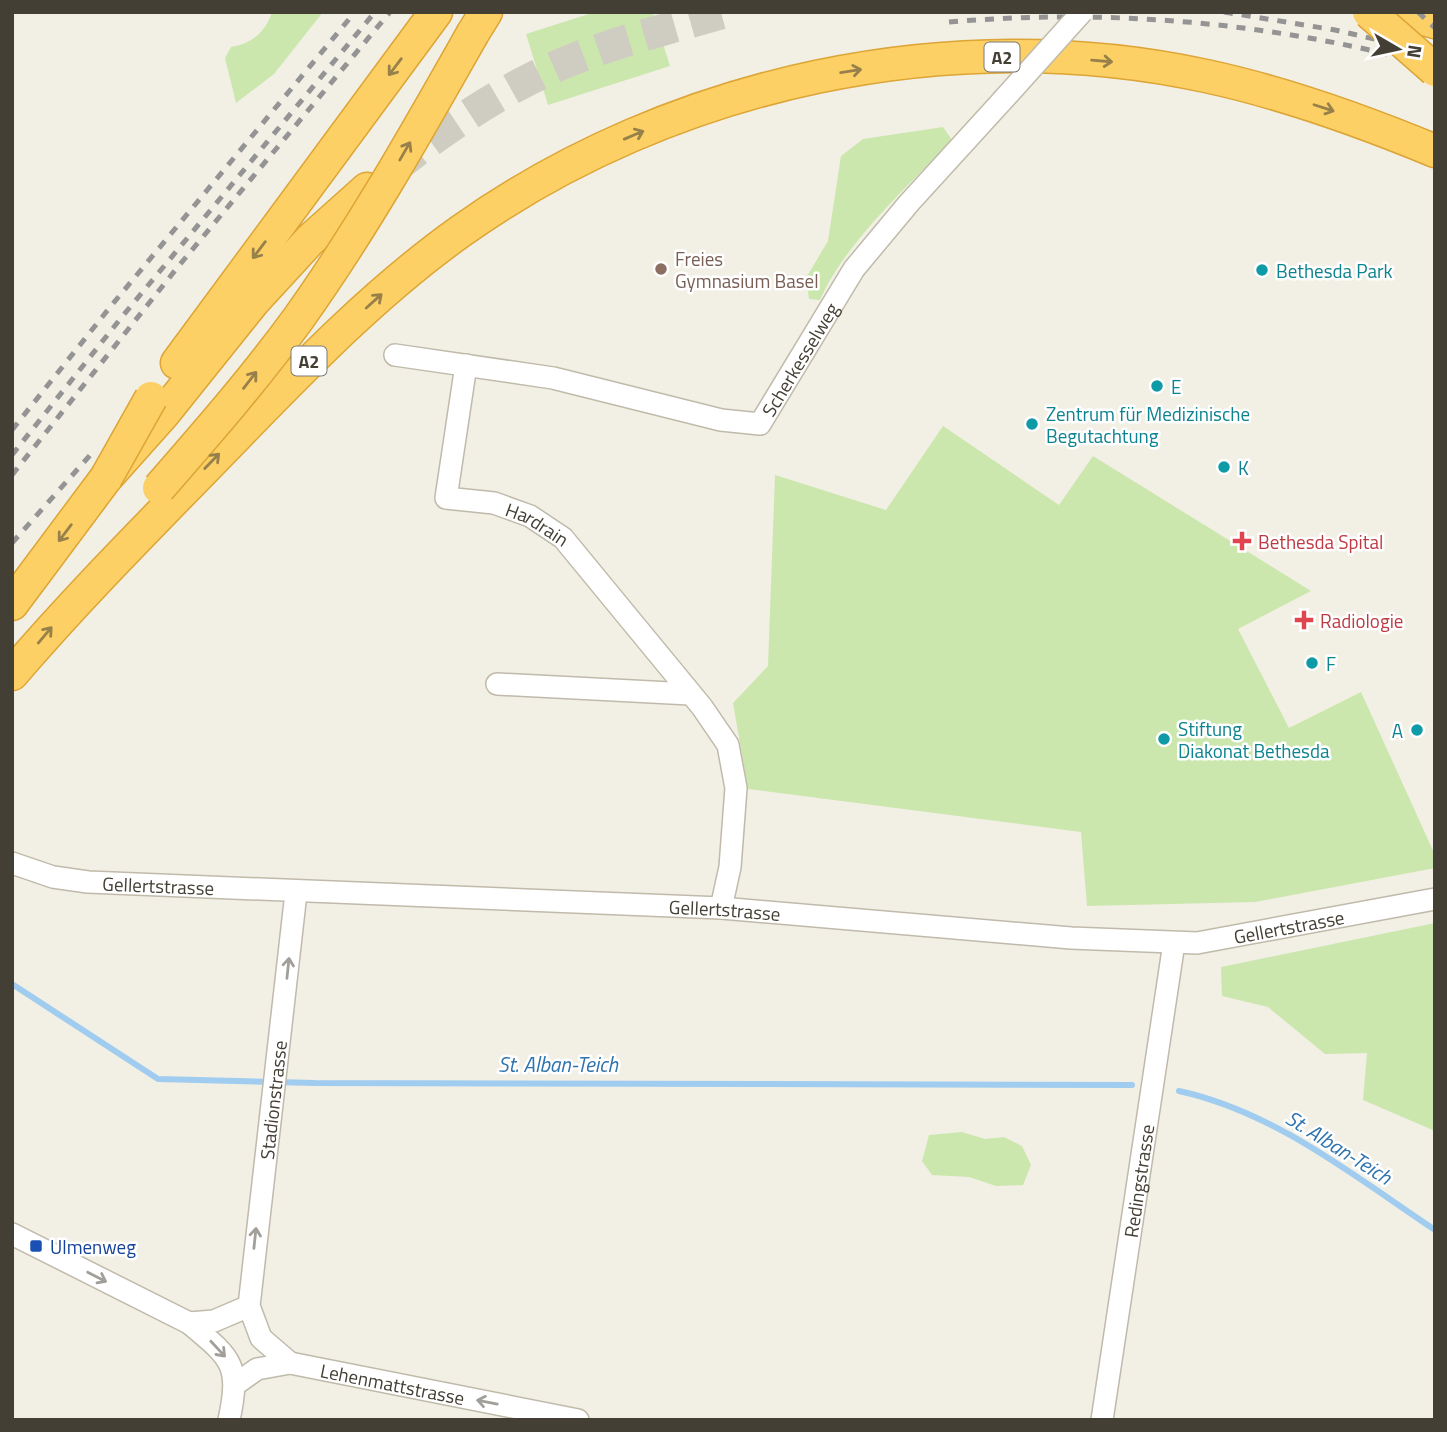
<svg xmlns="http://www.w3.org/2000/svg" width="1447" height="1432" viewBox="0 0 1447 1432" font-family="'Titillium Web',sans-serif">
<rect width="100%" height="100%" fill="#f2efe5"/>
<path fill="#cbe7ad" d="M272,12h51l-49,62 -38,29 -11,-45 6,-11c20,-3 35,-15 41,-35z
M595,12h58l17,54 -122,39 -22,-71z
M943,127l9,13c-42,44 -108,104 -132,160l-11,-1 -3,-21 22,-37 13,-85 22,-17z
M943,426l116,79 34,-49 218,135 -73,38 51,99 72,-36 74,163v13l-180,34 -168,4 -6,-74 -333,-43 -15,-86 35,-37 7,-191 111,35z
M1435,923v208l-72,-31 4,-47 -42,1 -57,-47 -46,-11 -1,-29z
M962,1132l23,7 19,-2 18,9 9,19 -8,20 -27,1 -27,-9 -37,-2 -10,-14 7,-26z"/>
<g fill="none" stroke-linecap="round" stroke-linejoin="round">
<path stroke="#a0ccef" stroke-width="6" d="M12,984l146,95 157,4 817,2
M1179,1091c96,21 175,85 256,139"/>
<path stroke="#cfccc2" stroke-width="32" stroke-dasharray="32 16" stroke-linecap="butt" d="M392,170c43,-34 89,-66 138,-91 61,-32 131,-48 196,-67"/>
<g stroke="#c0baaa" stroke-width="24">
<g id="minor">
<path id="s1" d="M395,355l158,23 168,42 39,4 94,-155 55,-66 93,-102"/>
<path id="s2" d="M466,365l-20,133 48,5 36,13 33,22 139,169 26,38 8,43 -6,79 -9,41"/>
<path d="M497,684l193,10"/>
<path id="s3" d="M12,863l41,14 35,5 633,26 350,30 126,5 238,-44"/>
<path d="M12,1234l177,89c42,35 52,41 40,97"/>
<path d="M189,1323l25,-2 35,-15"/>
<path id="s4" d="M290,1363l-29,-25 -12,-32 47,-413"/>
<path id="s5" d="M236,1384l21,-15 33,-6 288,57"/>
<path id="s6" d="M1102,1420l72,-477"/>
</g>
</g>
<g stroke="#dca535" stroke-width="35">
<path id="highway" d="M1397,12l38,10
M473,33l13,-21
M177,363l259,-351
M12,604l94,-126 58,-65 89,-111 57,-62 57,-51
M12,674c65,-76 135,-146 205,-218 77,-79 154,-161 244,-225 211,-150 492,-210 745,-155 79,17 154,44 229,75"/>
</g>
<use href="#minor" stroke="#fff" stroke-width="21"/>
<use href="#highway" stroke="#fdd065" stroke-width="32"/>
<path stroke="#949494" stroke-width="5" stroke-dasharray="9 9" stroke-linecap="butt" d="M1224,12l111,18 100,23
M1418,12l17,16
M949,22c165,-14 326,1 486,44
M12,430l99,-124 244,-294
M12,455l109,-137 254,-306
M12,475l165,-207 213,-256
M12,543l80,-90"/>
<g stroke="#c0baaa" stroke-width="24" stroke-linecap="butt">
<path id="minor-bridge" d="M1002,101l80,-89"/>
</g>
<g stroke="#dca535" stroke-width="35" stroke-linecap="butt">
<path id="highway-bridge" d="M1369,12l66,58
M106,478l45,-80
M159,488c48,-55 96,-110 139,-169 65,-91 120,-189 175,-286"/>
</g>
<use href="#minor-bridge" stroke="#fff" stroke-width="21"/>
<use href="#highway-bridge" stroke="#fdd065" stroke-width="32"/>
</g>
<defs><path id="oneway-shaft" d="M-6 0H5M1.5-3L5.5 0L1.5 3" fill="none" stroke-width="1.6" stroke-linecap="round" stroke-linejoin="round" transform="scale(1.75)"/></defs>
<g stroke="#97804a">
<use href="#oneway-shaft" transform="translate(1102 61) rotate(5)"/>
<use href="#oneway-shaft" transform="translate(395 67) rotate(127)"/>
<use href="#oneway-shaft" transform="translate(851 71) rotate(-9)"/>
<use href="#oneway-shaft" transform="translate(1324 108) rotate(18)"/>
<use href="#oneway-shaft" transform="translate(634 135) rotate(-23)"/>
<use href="#oneway-shaft" transform="translate(405 151) rotate(-60)"/>
<use href="#oneway-shaft" transform="translate(259 250) rotate(127)"/>
<use href="#oneway-shaft" transform="translate(374 301) rotate(-42)"/>
<use href="#oneway-shaft" transform="translate(250 380) rotate(-52)"/>
<use href="#oneway-shaft" transform="translate(212 461) rotate(-46)"/>
<use href="#oneway-shaft" transform="translate(65 533) rotate(127)"/>
<use href="#oneway-shaft" transform="translate(45 635) rotate(-50)"/>
</g>
<g stroke="#a29f9a">
<use href="#oneway-shaft" transform="translate(288 968) rotate(-84)"/>
<use href="#oneway-shaft" transform="translate(255 1238) rotate(-84)"/>
<use href="#oneway-shaft" transform="translate(97 1277) rotate(27)"/>
<use href="#oneway-shaft" transform="translate(218 1349) rotate(47)"/>
<use href="#oneway-shaft" transform="translate(487 1402) rotate(-169)"/>
</g>
<circle fill="#8d6e63" stroke="#fff" stroke-width="2.5" cx="661" cy="269" r="7"/>
<g fill="#0f9aa8" stroke="#fff" stroke-width="2.5">
<circle cx="1262" cy="270" r="7"/>
<circle cx="1157" cy="386" r="7"/>
<circle cx="1032" cy="424" r="7"/>
<circle cx="1224" cy="467" r="7"/>
<circle cx="1312" cy="663" r="7"/>
<circle cx="1417" cy="730" r="7"/>
<circle cx="1164" cy="739" r="7"/>
</g>
<g fill="#e0444e" stroke="#fff" stroke-width="2.5">
<path d="M1238.5 530.5h7v7h7v7h-7v7h-7v-7h-7v-7h7z"/>
<path d="M1300.5 609.5h7v7h7v7h-7v7h-7v-7h-7v-7h7z"/>
</g>
<rect fill="#1a4fb4" stroke="#fff" stroke-width="2.5" x="29" y="1239" width="14" height="14" rx="3.5"/>
<g text-anchor="middle" dominant-baseline="central" stroke-width="5" stroke-linejoin="round" paint-order="stroke">
<g fill="#fff" stroke="#7c7971" stroke-width="2">
<rect x="984.5" y="42.5" width="35" height="29" rx="5"/>
<rect x="291.5" y="346.5" width="35" height="29" rx="5"/>
</g>
<g font-size="18" font-weight="bold" fill="#443f34">
<text x="1002" y="57">A2</text>
<text x="309" y="361">A2</text>
</g>
<g font-size="19" fill="#785e54" stroke="#fff" text-anchor="start">
<text x="675" y="258">Freies<tspan x="675" dy="22">Gymnasium Basel</tspan></text>
</g>
<g font-size="19" fill="#0d838f" stroke="#fff" text-anchor="start">
<text x="1276" y="270">Bethesda Park</text>
<text x="1171" y="386">E</text>
<text x="1046" y="413">Zentrum für Medizinische<tspan x="1046" dy="22">Begutachtung</tspan></text>
<text x="1238" y="467">K</text>
<text x="1326" y="663">F</text>
<text x="1178" y="728">Stiftung<tspan x="1178" dy="22">Diakonat Bethesda</tspan></text>
<text x="1403" y="730" text-anchor="end">A</text>
</g>
<g font-size="19" fill="#443f34" stroke="#fff">
<text stroke="none"><textPath href="#s1" startOffset="448">Scherkesselweg</textPath></text>
<text stroke="none"><textPath href="#s2" startOffset="231">Hardrain</textPath></text>
<text stroke="none"><textPath href="#s3" startOffset="149">Gellertstrasse</textPath></text>
<text stroke="none"><textPath href="#s3" startOffset="716">Gellertstrasse</textPath></text>
<text stroke="none"><textPath href="#s3" startOffset="1283">Gellertstrasse</textPath></text>
<text stroke="none"><textPath href="#s4" startOffset="280">Stadionstrasse</textPath></text>
<text stroke="none"><textPath href="#s6" startOffset="242">Redingstrasse</textPath></text>
<text stroke="none"><textPath href="#s5" startOffset="164">Lehenmattstrasse</textPath></text>
</g>
<g font-size="19" fill="#be3a42" stroke="#fff" text-anchor="start">
<text x="1258" y="541">Bethesda Spital</text>
<text x="1320" y="620">Radiologie</text>
</g>
<g font-size="19" fill="#164399" stroke="#fff" text-anchor="start">
<text x="50" y="1246">Ulmenweg</text>
</g>
<g font-size="21" font-style="italic" fill="#2f74af" stroke="#fff">
<text x="558" y="1064">St. Alban-Teich</text>
<text transform="translate(1339 1147) rotate(32)">St. Alban-Teich</text>
</g>
</g>
<rect width="1447" height="1432" fill="none" stroke="#443f34" stroke-width="28"/>
<g transform="translate(1398 49) rotate(99)" stroke="#ffffff" stroke-width="5" paint-order="stroke">
<path d="M0-5L12 26L0 18L-12 26Z" fill="#443f34"/>
<text y="-10" font-size="19" font-weight="bold" text-anchor="middle" fill="#443f34">N</text>
</g>
</svg>
